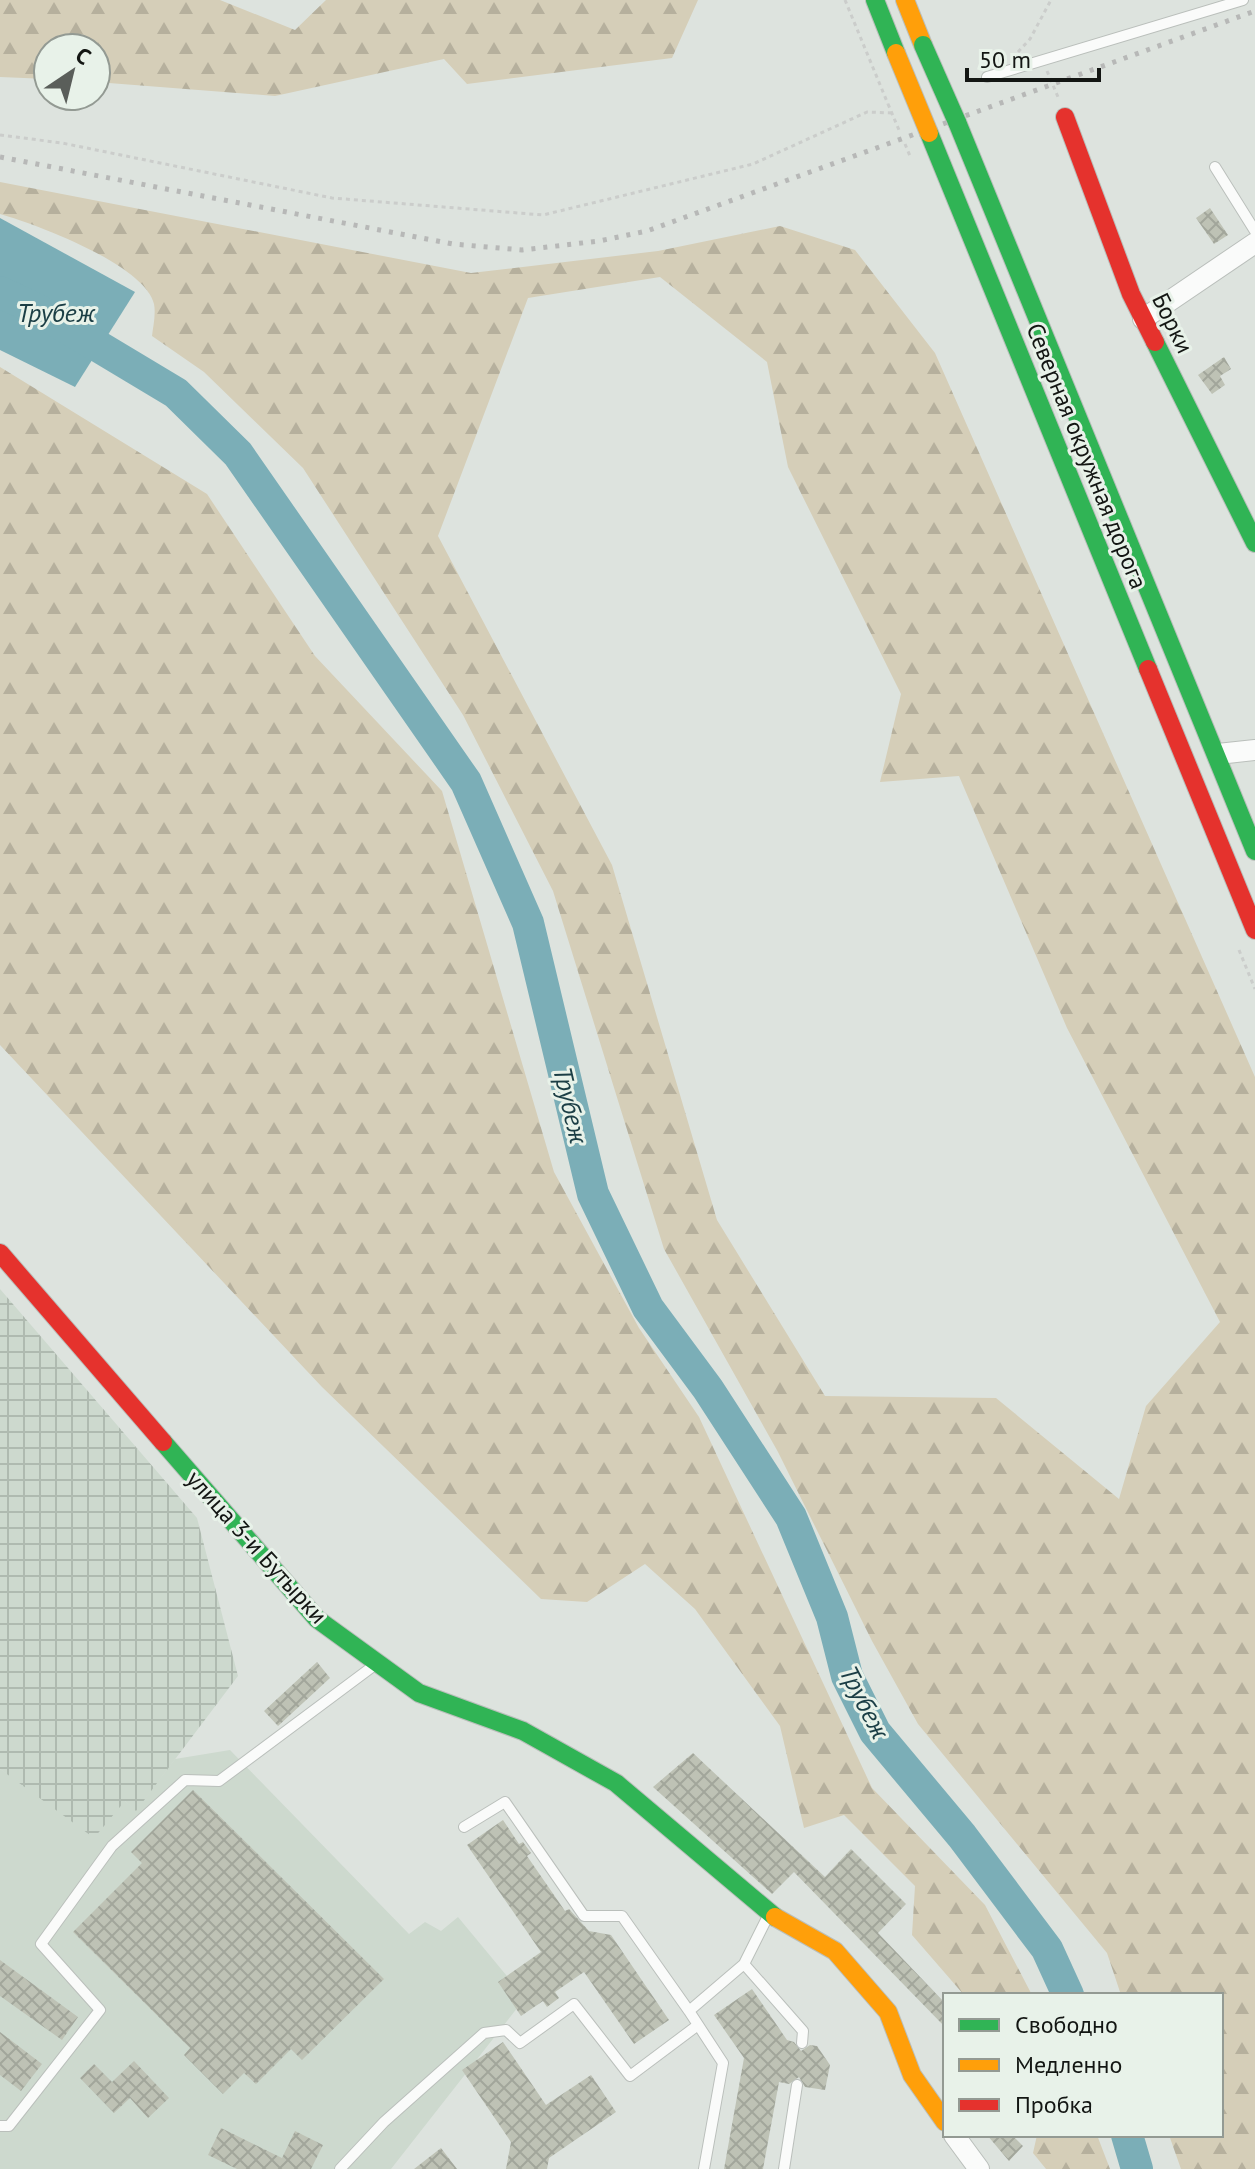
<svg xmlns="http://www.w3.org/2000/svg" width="1255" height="2169" viewBox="0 0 1255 2169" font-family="'PT Sans',sans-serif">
<defs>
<pattern id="industrial-grid" width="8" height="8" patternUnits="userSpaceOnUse" patternTransform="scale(2)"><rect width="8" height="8" fill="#cdd9ce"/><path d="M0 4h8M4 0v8" fill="none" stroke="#afbab0"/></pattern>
<pattern id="forest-firs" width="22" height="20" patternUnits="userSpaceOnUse" patternTransform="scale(2)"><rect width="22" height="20" fill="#d5ceb8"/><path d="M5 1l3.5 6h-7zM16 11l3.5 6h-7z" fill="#b6b09d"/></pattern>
<pattern id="building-cross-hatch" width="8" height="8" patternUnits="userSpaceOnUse" patternTransform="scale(2)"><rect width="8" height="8" fill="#bec2b5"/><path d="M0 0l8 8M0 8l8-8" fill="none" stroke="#a2a69b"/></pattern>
</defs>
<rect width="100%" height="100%" fill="#dde3de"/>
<path fill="#cdd9ce" d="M230,1750l179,184 16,-12 16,9 17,-14 67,81 -134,171h-391v-400l23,15 102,17 11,9 39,-51z"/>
<path fill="url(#industrial-grid)" d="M0,1289l197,229 41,158 -102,135 -11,-10 -31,37 -94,-69z"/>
<path fill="url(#forest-firs)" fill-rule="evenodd" d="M0,0h220l75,30 31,-30h372l-26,58 -205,26 -23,-25 -169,37 -179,-14v-34h-48v31l-48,-2z
M0,182l471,91 187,-22 122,-25 75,24 80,103 320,724v1092h-74l-12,-34h52v-140h-100l-14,-42 -189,-229 -46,-83 -94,-189 -114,-203 -111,-358 -90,-176 -160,-247 -99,-96 -52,-36c1,-9 4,-22 2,-32 -9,-39 -118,-80 -154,-90zM660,277l107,85 21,105 113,227 -21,88 79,-6 108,252 153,294 -74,84 -27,93 -123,-101 -171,-2 -108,-176 -105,-355 -174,-329 90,-238z
M0,367l207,127 108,162 127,135 112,381 85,156 60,89 173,371 113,117 47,90h-68l-52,-60 3,-49 -71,-71 -40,13 -24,-102 -85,-117 -50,-45 -58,38 -46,-3 -219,-212 -322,-342z
M1037,2135h60l13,34h-64l-13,-16z"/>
<path fill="#7baeb7" d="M0,218l135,74 -60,95 -75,-37z"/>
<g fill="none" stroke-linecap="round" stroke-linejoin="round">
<path stroke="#7baeb7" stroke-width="32" d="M0,292l36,17 140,84 62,61 228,328 62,141 65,271 55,114 60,81 83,128 41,100 15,59 28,56 87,104 85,113 21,46
M1127,2135l10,34"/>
</g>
<path fill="url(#building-cross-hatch)" d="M1210,208l18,27 -14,9 -18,-26z
M1224,357l7,12 -11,7 5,9 -13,9 -14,-19z
M317,1662l13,16 -52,48 -14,-15z
M693,1753l132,124 26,-28 55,55 -28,29 67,70v24l-151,-155 -22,22 -119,-107z
M193,1790l191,189 -82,81 -11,-11 -35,35 -12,-11 -21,21 -39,-39 6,-7 -117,-116 69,-69 -11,-11z
M503,1820l16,24 4,-2 8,11 -4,3 38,55 4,-2 20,22 22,4 58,85 -35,24 -50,-72 -29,20 4,6 -12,9 -4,-6 -22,15 -23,-34 43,-30 -74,-107z
M0,1960l78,57 -16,23 -62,-44z
M752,1989l35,51 7,2 7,9 9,-6 7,1 13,19 -5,25 -20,-3 -6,-10 -10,7 -10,-2 -16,87h-39l20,-111 -30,-43z
M0,2032l42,32 -21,27 -21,-16z
M503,2042l43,63 45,-30 25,37 -67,46 -2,11h-41l5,-27 -49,-72z
M134,2061l35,37 -21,20 -18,-20 -16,15 -34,-35 14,-14 18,18z
M221,2128l61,30 13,-27 28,14 -12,24h-74l-29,-14z
M987,2135h25l11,11 -14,15z
M441,2148l16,21h-43z"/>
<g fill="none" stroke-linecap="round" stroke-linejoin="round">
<g stroke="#babfbb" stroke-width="12">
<path id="lane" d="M987,77l256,-77
M1215,167l40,64
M464,1827l41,-25 79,114h38l67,95
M744,1964l59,67 -1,12
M0,2126h9l91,-116 -59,-66 71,-98 73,-66 34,1 157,-117
M340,2169l44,-47 100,-89 22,-3 14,13 54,-39 56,72 68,-51
M704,2169l19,-106 -34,-52 55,-47 24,-48
M784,2169l13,-84"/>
</g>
<g stroke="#babfbb" stroke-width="22">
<path id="street" d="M1143,319l112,-76
M1218,754l37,-4
M954,2135l25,34"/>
</g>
<g stroke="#babfbb" stroke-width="20">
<path id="fast" d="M875,0l21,53
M957,122l298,729
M929,133l219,536
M1155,342l100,201
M163,1442l154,177 102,74 104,38 93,52 159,134"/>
</g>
<g stroke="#babfbb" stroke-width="20">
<path id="slow" d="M905,0l18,45
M775,1917l60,34 53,61 24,63 33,47"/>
</g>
<g stroke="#babfbb" stroke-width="20">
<path id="jam" d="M1065,117l66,177 24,48
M1148,669l107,261
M0,1253l163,189"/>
</g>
<path stroke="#cbcdcb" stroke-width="3" stroke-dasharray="4 4" stroke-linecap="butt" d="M845,0l43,104
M1018,52l12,-13 21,-39
M1047,71l11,26
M0,135l62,8 270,55 211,17 210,-51 114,-52 25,1
M1239,950l16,39"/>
<use href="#lane" stroke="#fafbfa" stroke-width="10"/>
<use href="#street" stroke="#fafbfa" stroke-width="20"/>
<use href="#fast" stroke="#30b455" stroke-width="18"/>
<use href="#slow" stroke="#ff9f0a" stroke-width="18"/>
<use href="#jam" stroke="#e5322d" stroke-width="18"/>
<path stroke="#b7b8b7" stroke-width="5" stroke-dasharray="4 8" stroke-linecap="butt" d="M0,157l453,87 69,6 77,-9 48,-10 608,-220"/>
<g stroke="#babfbb" stroke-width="20" stroke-linecap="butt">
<path id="fast-bridge" d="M923,45l34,77"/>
</g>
<g stroke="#babfbb" stroke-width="20" stroke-linecap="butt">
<path id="slow-bridge" d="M896,53l33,80"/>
</g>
<path stroke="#cbcdcb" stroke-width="3" stroke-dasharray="4 4" stroke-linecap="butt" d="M888,104l11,26
M905,144l5,12"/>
<use href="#fast-bridge" stroke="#30b455" stroke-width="18"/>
<use href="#slow-bridge" stroke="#ff9f0a" stroke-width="18"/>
</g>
<g text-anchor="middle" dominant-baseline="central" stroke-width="6" stroke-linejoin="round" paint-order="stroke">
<g font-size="24" fill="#131613" stroke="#e8f2e9">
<text transform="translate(1173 323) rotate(64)">Борки</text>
<text transform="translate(1087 456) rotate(68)">Северная окружная дорога</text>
<text transform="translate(257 1547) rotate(48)">улица 3-и Бутырки</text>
</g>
<g font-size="26" font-style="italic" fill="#1b3e45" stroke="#e8f2e9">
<text x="56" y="312">Трубеж</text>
<text transform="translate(571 1105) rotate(77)">Трубеж</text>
<text transform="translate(865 1702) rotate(63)">Трубеж</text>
</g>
</g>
<rect x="943" y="1993" width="280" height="144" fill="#e8f2e9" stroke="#939a93" stroke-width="2"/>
<rect x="959" y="2019" width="40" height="12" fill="#30b455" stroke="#939a93" stroke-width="2"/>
<text x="1015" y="2033" font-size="24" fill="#131613">Свободно</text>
<rect x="959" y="2059" width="40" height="12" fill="#ff9f0a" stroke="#939a93" stroke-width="2"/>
<text x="1015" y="2073" font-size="24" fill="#131613">Медленно</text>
<rect x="959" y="2099" width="40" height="12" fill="#e5322d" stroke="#939a93" stroke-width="2"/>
<text x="1015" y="2113" font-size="24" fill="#131613">Пробка</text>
<g transform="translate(72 72) rotate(35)"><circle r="38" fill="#e8f2e9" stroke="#939a93" stroke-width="2"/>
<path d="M0-6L14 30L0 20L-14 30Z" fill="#5a5e5a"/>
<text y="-12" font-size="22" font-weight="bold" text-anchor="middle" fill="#131613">С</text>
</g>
<path d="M967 68v12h132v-12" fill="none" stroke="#131613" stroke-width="4"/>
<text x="979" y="68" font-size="24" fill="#131613" stroke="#e8f2e9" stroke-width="6" paint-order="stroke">50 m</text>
</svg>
